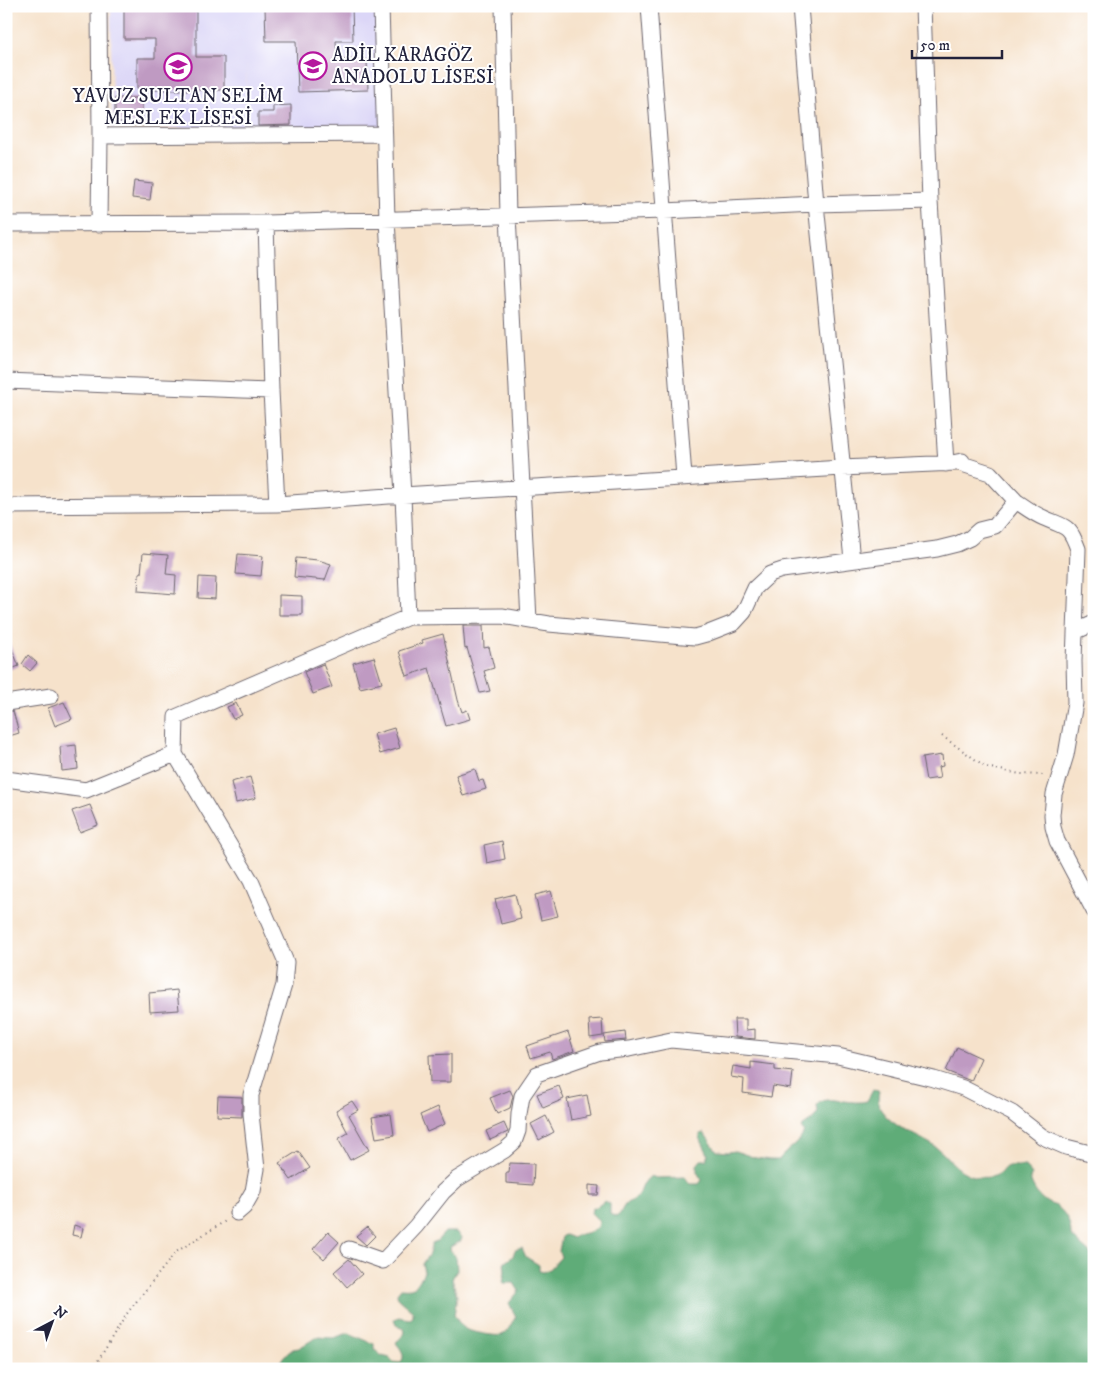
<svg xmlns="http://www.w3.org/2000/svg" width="1100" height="1375" viewBox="0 0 1100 1375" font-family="'IM FELL DW Pica',serif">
<rect width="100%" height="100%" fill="#fff"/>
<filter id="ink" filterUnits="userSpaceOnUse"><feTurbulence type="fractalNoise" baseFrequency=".02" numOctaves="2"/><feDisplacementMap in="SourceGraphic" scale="10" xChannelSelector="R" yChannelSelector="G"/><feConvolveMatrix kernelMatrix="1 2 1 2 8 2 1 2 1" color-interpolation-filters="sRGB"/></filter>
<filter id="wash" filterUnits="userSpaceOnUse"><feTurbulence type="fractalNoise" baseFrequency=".0096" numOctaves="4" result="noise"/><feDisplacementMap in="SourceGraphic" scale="20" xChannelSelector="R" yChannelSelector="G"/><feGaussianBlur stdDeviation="1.12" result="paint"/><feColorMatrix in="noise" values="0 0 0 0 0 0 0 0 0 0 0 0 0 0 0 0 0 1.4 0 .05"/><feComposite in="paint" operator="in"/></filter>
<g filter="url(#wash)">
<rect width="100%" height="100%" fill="#f6e2cb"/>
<path fill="#dbd6f7" d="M111,6h268l3,120 -135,3 -1,-69v68h-134z"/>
<path fill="#5fac78" stroke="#40675a" d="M873,1090l6,1c-1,6 -2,13 2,19 12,17 33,24 50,34 17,10 23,27 43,32 7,2 17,2 23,-1 5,-2 7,-9 12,-9 5,-1 10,1 16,0l7,9 -2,3c2,10 9,20 18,25 4,2 8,2 11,5 8,7 12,17 12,28l23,21v112h-819l9,-13 9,-7 6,-1 18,-11 16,1 16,-5 25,11v5l8,7 8,2 3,4 8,1c5,-8 0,-14 -5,-20l9,-10 -1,-5 -8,-4 -2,-5 5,-2 11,2 3,-2v-5l-15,-13 -1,-6 4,-5c15,2 16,-3 23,-16l-2,-8 7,-10 3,-11 5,-2 8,-9h11l6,5 -1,4 -11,6 1,5 5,5 1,13 -5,9 5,17 -3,19c3,5 9,13 13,15 6,2 29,7 35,5 7,-3 9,-13 14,-18l-7,-14 10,-12 -5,-8h-11l2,-12 -1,-8 9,-7 2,-6 7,-2 4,9 13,8v6l5,1 6,-3 11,-12 -2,-6 3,-15 3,-1 8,3c7,-7 15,-2 25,-11l1,-6 -8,-8 1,-4c6,-2 8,-5 13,-8l5,3v10l6,3 4,-3c7,-16 8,-9 17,-17 6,-6 3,-13 14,-21l5,2 29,-1 5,7h9l3,-4 -5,-8v-7l4,-5h5l2,-6 -8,-16v-4l4,-1 13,18 11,1 7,-1 21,7 15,2h8c7,-11 21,-16 25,-28l-3,-4c7,-6 13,-8 17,-16l-1,-6c1,-1 4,-5 6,-5 8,-4 31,4 44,0z"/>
<g id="blocks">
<path fill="#bf9ac2" d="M324,6h28l1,35h-17l1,19h30l1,30 -70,2 -2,-51h-30l-1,-34z
M124,9h72v48h28v33h-87v-32h18v-19h-31z
M115,98h27v24h-27z
M291,105v20l-33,1v-14h15v-6z
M134,181l18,2 -2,17 -18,-2z
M143,553l25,2 -2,19 10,1 -1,19 -37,-3 1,-18h2z
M238,554l25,2 -2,20 -25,-2z
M296,558l22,2 13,4 -6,16 -31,-3z
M199,577l17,1 -1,21 -17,-1z
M279,595l23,1v19h-23z
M463,626h20l1,22 5,-1 5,21 -10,3 6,20 -10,2 -13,-45 -2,1z
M443,634l15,66 4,12 5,-2 3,9 -24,7 -17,-58 -22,8 -8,-25 24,-8 -1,-3z
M6,635l13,31 -13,5z
M28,655l9,8 -7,8 -8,-7z
M374,657l8,26 -22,5 -7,-25z
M323,664l9,23 -19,7 -9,-22z
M64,702l8,17 -17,7 -7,-18z
M236,703l6,12 -9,4 -6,-12z
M13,711l6,22 -13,4v-25z
M394,728l6,20 -20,6 -6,-20z
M76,745l2,24 -16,2 -2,-24z
M942,755l1,11 -5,1 2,11 -14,2 -4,-22z
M475,769l4,12 4,-1 3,9 -23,7 -7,-21z
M250,777l6,21 -20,5 -5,-21z
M90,805l8,20 -18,7 -8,-21z
M502,841l3,18 -18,4 -3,-18z
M551,891l7,25 -17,4 -6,-25z
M515,894l6,25 -20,5 -6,-25z
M177,990l2,20 -29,2 -1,-19z
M602,1019l1,17 -13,2 -1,-18z
M734,1019h12v11l9,-1v10l-20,-2z
M568,1032l6,19 -22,8 -2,-7 -19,6 -4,-12z
M625,1032l1,8 -21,2 -1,-7z
M957,1047l24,11 -10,23 -25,-10z
M451,1054v28h-21l-1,-27z
M751,1062l24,3v5l18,2 -2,17 -18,-3 -2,11 -28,-4 1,-14 -13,-2 2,-11 18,3z
M559,1086l5,13 -21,9 -6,-14z
M510,1090l3,6 -3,12 -13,6 -7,-16z
M587,1095l4,21 -20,4 -4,-21z
M218,1096l24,1v20l-25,-1z
M352,1101l6,9 -9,5 20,35 -19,10 -12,-21 10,-6 -12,-23z
M438,1107l7,17 -18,8 -7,-17z
M391,1114l3,21 -18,3 -4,-21z
M546,1116l8,16 -15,8 -8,-16z
M504,1123l4,9 -18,8 -4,-9z
M298,1151l12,17 -19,12 -12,-17z
M510,1163l24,1 -1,21 -27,-2v-10h3z
M589,1185l10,1 -1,9h-9z
M74,1225l9,3 -2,9 -9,-2z
M367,1227l8,9 -9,9 -10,-9z
M328,1232l11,10 -15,17 -11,-10z
M349,1259l13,15 -15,13 -13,-15z"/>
</g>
</g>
<g filter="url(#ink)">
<use href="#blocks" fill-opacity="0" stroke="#6c656d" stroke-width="1"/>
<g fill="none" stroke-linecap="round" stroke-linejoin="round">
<g stroke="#6c656d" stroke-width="17">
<path id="minor" d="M99,6l1,130 -1,89
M381,6l6,214 16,275 5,122
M503,6l5,210 21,404
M649,6l35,471
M800,6l16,198 36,356
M100,136l284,-2
M266,223l398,-12 152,-7 114,-3
M6,224l260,-1 5,168 6,113
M6,381l265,10
M1016,501c9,6 18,13 28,17 22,10 25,6 34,31l-4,112 1,42 -9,52 -12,39 -2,21 1,12 4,14 37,70
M6,506l271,-2 126,-9 439,-27 114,-5
M1075,632l19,-9
M6,703l45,-7
M6,779l80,11 89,-36
M237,1213l7,-6 9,-16 4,-22 -6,-55v-19l33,-110 2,-23 -35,-81 -76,-127 1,-37 232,-100 94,-1 47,8 111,10 35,3 11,-3 28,-11 10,-11 11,-24 15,-14 12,-4 155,-21 20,-5 13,-6 9,-8 16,-4 21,-25 -26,-28 -31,-10 3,-2 -16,3 -16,-263 -7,-195
M349,1249l34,12 33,-35 27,-34 14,-13 48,-29 9,-8 4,-11 1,-17 3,-18 15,-22 63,-22 29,-3 42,-9 167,16 96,23 29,9 49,25 31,24 23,10 28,7"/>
</g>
<path stroke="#6c656d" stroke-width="2" stroke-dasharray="1 4" stroke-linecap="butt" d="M942,736l44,31 34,7 25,1
M93,1369l35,-57 48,-60 51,-32"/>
<use href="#minor" stroke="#fff" stroke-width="15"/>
</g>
</g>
<defs>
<g id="school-ring" transform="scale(1.4375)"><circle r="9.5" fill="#fff" stroke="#b5179e" stroke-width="1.5"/><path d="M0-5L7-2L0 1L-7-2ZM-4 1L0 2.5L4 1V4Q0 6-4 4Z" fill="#b5179e"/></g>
</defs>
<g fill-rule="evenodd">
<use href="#school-ring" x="313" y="66"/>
<use href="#school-ring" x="178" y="67"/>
</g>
<g text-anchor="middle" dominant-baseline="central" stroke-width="4" stroke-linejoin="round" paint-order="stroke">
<g font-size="19" fill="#22223b" stroke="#fff" text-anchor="start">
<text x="332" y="55">ADİL KARAGÖZ<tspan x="332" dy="22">ANADOLU LİSESİ</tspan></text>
<text x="178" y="96" text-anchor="middle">YAVUZ SULTAN SELİM<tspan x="178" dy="22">MESLEK LİSESİ</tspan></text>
</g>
</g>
<rect width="1100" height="1375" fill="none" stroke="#fff" stroke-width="25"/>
<g transform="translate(52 1322) rotate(41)" stroke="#ffffff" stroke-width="4" paint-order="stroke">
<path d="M0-4L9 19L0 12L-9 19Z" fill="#22223b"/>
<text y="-8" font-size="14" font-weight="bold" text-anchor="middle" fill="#22223b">N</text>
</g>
<path d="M912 50v8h90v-8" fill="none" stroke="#22223b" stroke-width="2.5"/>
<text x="920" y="50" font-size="15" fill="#22223b" stroke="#ffffff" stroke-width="4" paint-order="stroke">50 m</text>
</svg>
